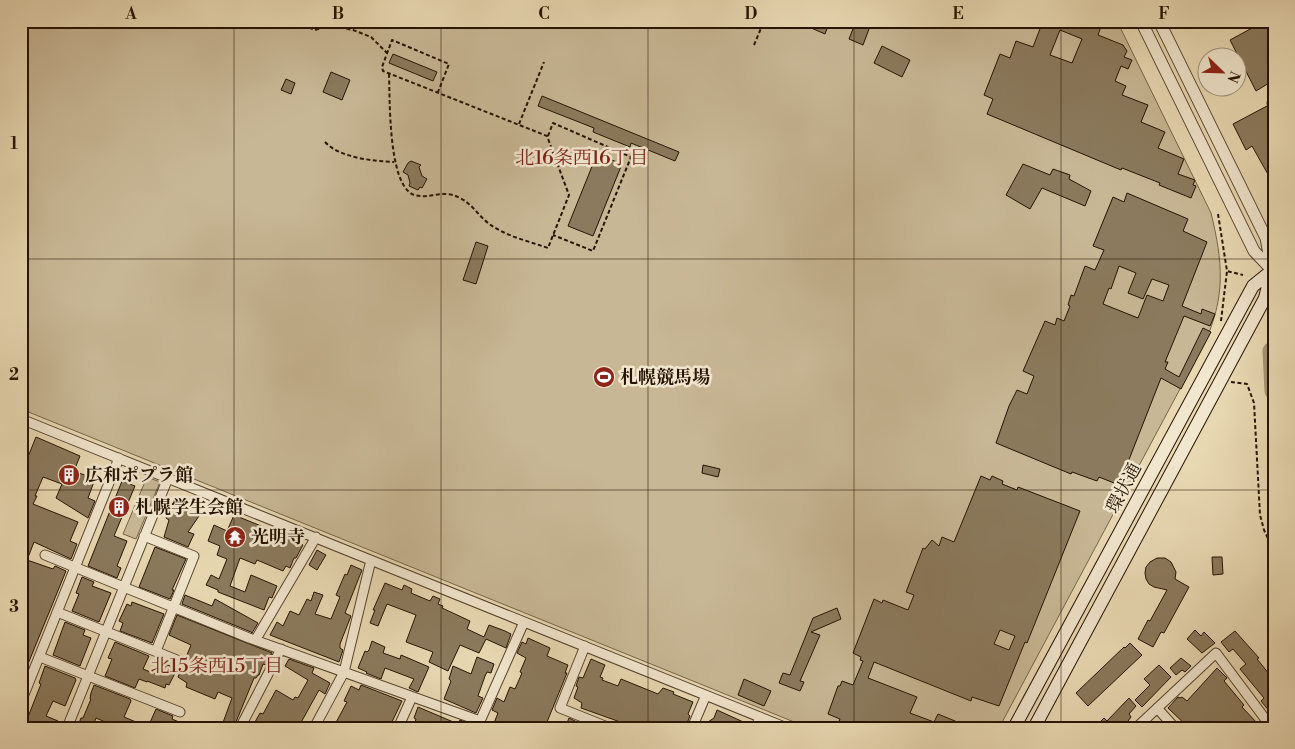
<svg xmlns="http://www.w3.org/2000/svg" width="1295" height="749" viewBox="0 0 1295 749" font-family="'Libre Bodoni','Noto Serif JP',serif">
<rect width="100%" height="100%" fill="#e9d9b3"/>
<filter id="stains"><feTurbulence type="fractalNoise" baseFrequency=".004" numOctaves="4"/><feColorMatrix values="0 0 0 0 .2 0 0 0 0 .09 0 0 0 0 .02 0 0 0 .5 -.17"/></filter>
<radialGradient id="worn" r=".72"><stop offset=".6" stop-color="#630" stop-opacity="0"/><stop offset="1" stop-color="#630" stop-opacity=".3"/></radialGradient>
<path fill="#c8b795" stroke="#76654a" d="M21,21h1096l94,192c12,49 15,84 -7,131l-205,384h-190l-788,-319z
M147,477l13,5 -24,57 -13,-5z"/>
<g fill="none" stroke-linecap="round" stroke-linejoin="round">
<path stroke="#a69676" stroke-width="19" d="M1272,351l2,40"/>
</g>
<path fill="#8b7a5d" stroke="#251300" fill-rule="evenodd" d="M795,21h35l-5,13z
M856,21h16l-9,24 -14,-6z
M1043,21h60l-5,14 25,10 4,6 -3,6 8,3 -4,9 -7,-3 -6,15 11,5 -4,9 26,10 -7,17 24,10 -7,16 26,11 -6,15 17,6 -2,5 3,1 -5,12 -32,-13 1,-2 -38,-15 -1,2 -134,-56 6,-15 -9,-4 16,-41 10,4 6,-17 17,6zM1060,30l22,9 -10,24 -22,-8z
M1265,21h9v59l-18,11 -26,-51z
M882,46l28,14 -8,17 -28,-14z
M393,54l44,18 -4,9 -44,-18z
M331,72l19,8 -8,20 -19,-8z
M286,79l9,4 -4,11 -10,-4z
M542,96l137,56 -4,9 -44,-18 -1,4 -37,-15 1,-4 -56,-22z
M1267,106l7,8v71l-22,-39 -6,4 -13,-26z
M597,154l25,10 -29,72 -25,-10z
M411,161l10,4 -2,2 3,9 5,3 -5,9 -2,-1 -2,3 -9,-4 1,-3 -2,-8 -5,-3 5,-9z
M1023,164l27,11 3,-6 17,6 -1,4 22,12 -6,15 -43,-18 -12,21 -24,-14z
M1127,193l61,26 -5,12 24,11 -25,64 19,8 1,-5 13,5 -5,12 -26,-10 -19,46h3l-3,7 14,8 24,-49 8,4 -30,57 -20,-11 -42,107 -20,-8 -2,4 -25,-9 -1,2 -75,-31 13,-37 8,-16 10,4 7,-18 -11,-5 22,-50 10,4 2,-7 7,3 6,-15 -2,-1 3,-10 3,1 11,-30 10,4 9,-20 -11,-4 20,-49 11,5zM1119,266l17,7 -8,20 15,6 9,-20 17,6 -6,16 -16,-6 -9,23 -35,-14 6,-16 2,1z
M476,242l12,4 -12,38 -13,-4z
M36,437l44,19 -6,15 21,8 -7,19 7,3 -7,17 -32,-20 6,-14 -19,-7 -8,19h2l-4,8 45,18 -8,19 7,3 -6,15 -37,-17 -7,18 26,9 2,-3 11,5 -45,110v-146l6,-14 -6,-3v-44z
M703,465l17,4 -2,8 -16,-4z
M981,476l9,4 2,-4 11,5 -1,3 15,6 1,-3 62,24 -53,132 -2,-1 -26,64 -27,-9 -1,4 -97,-39 -6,16 49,19 -7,16 24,9 4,-8 34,14h-125l-9,-4 2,-5 -12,-5 10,-28h2l2,-5 11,4 10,-24 -3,-1 1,-3 -8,-4 21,-54 8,4 1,-3 25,10 6,-15 -8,-3 17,-44 2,1 7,-9 7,6 3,-9 12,5zM1000,630l15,6 -6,14 -15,-6z
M122,481l13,5 -21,50 13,5 -10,25 4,2 -4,10 -29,-12z
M173,501l26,15 -11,16 6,2 -6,13 -24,-10 5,-17 -3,-2z
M234,515l52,21v2l17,7 -7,13h-2l-4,10 -4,-2 -3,5 -26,-11 -2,4 -15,-6 -10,28 15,6 6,-17 26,11 -5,12 -3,-1 -5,13 -46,-18v-2l-12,-5 5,-10 8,4 8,-20 -10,-4 3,-9 -12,-5 6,-16 13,6z
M155,547l31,12 -14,31h2l-4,9 -31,-12z
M317,550l9,5 -9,15 -8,-5z
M1212,557h10l1,17 -10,1z
M1157,558h8l6,4 5,10 -1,7 14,8 -25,46 -3,-1 -8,15 -15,-8 10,-19 2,1 17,-31 -13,-3 -5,-3 -3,-5 -1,-6 1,-6 4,-5z
M351,565l11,5 -17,43 6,3 -11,28v4l3,2 -4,12 -69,-27 7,-13 6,4 7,-15 9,4 8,-16 4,2 3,-9 9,3 -8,19 16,5 9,-22 -4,-2 9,-21 2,1z
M82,577l12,5 -2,4 19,7 -12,29 -27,-11 7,-17 -3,-1z
M385,583l17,7 2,-5 8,4 -1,4 19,8 3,-5 7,3 -2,5 5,2 -1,2 28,13 -3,8 17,8 5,-12 16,6 6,3 -5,14 -20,-9 -7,14 -19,-8 -12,26 -19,-9 4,-10 -27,-10 10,-27 -29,-11 -9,22 -8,-3 5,-13h-2z
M185,595l27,11 3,-7 43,24 -6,10 -1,-1 -69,-28z
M132,602l32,12 -12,29 -32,-12 3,-8 -4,-2 8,-17 4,2z
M837,608l4,11 -30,13 9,3 -20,46 4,1 -4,9 -21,-8 4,-10 7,2 23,-57z
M177,615l95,38 -6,12 -3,-1 -4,11h-1l-2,3h-2l-18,44h-3l-3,6h-9l11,-30 -14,-6 -3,7 -29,-12 1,-4 -9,-6 13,-32 -22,-10z
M65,622l20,8 -2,5 8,3 -11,28 -27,-11z
M1195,630l6,6 3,-4 11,11 -13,10 -15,-14z
M1235,631l24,27 -2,1 17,21v37l-13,-16 3,-3 -24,-29 6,-5 -13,-15 -4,3 -8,-10z
M528,638l22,10 -3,8 21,9 -3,8h2l-20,49 -1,6h-54l6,-15 -6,-3 5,-12 7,4 6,-15 5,2 7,-16 -2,-1 6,-14 -9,-5 5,-11 4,2z
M372,641l13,6 -2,6 17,6 1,-4 28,12 -11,25 -9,-4 5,-9 -29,-11 -4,11 -15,-6 1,-1 -9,-4 7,-17 2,1 2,-2z
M115,642l34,14 -6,13 15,6 5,-12 14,6 -8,16 -3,-1 -1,4 -18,-7v1l-8,-3 -4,9 -30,-12 7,-17 -4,-1z
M1130,643l12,12 -54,51 -12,-13 48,-46 1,1z
M477,657l17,7 -3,9 -4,-1 -2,4 -7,20 5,2 -7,15 -32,-14 7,-18 -2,-2 4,-13 18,8z
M1181,658l10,8 -6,6 -3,-2 -6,5 -6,-7z
M289,659l25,9 -2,5 18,10 -5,11 -6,-4 -21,38h-33l-10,-6 5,-9 3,1 13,-24 17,10 2,-3 3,1 10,-18 -23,-14z
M591,659l14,6 -5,12 3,1 -1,2 16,6 3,-7 37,15 5,-6 11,4 -1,2 20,8 -5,12 2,2 -5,12h-48l-56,-20 1,-5 -8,-5 4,-11 -2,-1 3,-9 4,1z
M1159,665l12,12 -29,30 -7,-7 15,-15 -6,-6z
M45,666l30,12 1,2 -11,26 -12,-5 -7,15 12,5 -2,7h-12l-7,-3 -2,3h-14v-13l7,2 13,-33 -2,-1z
M1217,668l10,10 -3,3 20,24 -2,2 16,17 -5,4h-64l-21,-20 10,-11 2,1 2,-1 5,4z
M744,679l27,12 -7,15 -26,-11z
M94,685l36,14 1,2 -7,16 24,10 8,-18 17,7 -1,3 21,9h-74l-23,-10 -4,10h-15l4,-10h2l8,-19h-1l1,-6z
M361,685l41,16 -13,27h-56l14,-26 -3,-1 7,-15 8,4z
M1129,698l7,8 -7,8 2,3 -8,11h-29l10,-10 3,3z
M418,707l40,17 2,-4 10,4 -1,4h-56l3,-9 -2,-1z
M717,710l33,15 -1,3h-50l15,-10z
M569,718l8,4 15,6h-27z"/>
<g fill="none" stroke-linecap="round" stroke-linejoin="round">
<g stroke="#56442d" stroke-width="6">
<path id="service" d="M753,728l5,-12"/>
</g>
<g stroke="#56442d" stroke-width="11">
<path id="minor" d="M1274,102l-2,1 2,3
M21,419l766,309
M144,536l50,20 -38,95
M45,555l204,83 231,83
M57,612l120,48
M256,639l60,-102
M585,646l-25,62 50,20
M40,657l140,55
M21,702l98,-244
M1157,708l18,20
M67,728l101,-250
M240,728l41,-79
M314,728l30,-56 27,-112
M398,728l14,-31
M477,728l47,-106
M692,728l14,-33
M1136,728l80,-75 56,75"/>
</g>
<g stroke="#56442d" stroke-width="13">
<path id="tertiary" d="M1141,21l113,230 18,19
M1159,21l107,217 6,32"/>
</g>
<g stroke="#251300" stroke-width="14">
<path id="secondary" d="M1014,728l239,-442 21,-17
M1034,728l231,-430 7,-28"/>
</g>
<path stroke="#251300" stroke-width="2" stroke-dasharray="4 2.5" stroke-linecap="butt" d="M301,21l-1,3 15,6 14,-5 24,5 18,7 16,16
M754,45l10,-24
M389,74c1,25 -1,107 23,120 15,7 30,-6 48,4 12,6 18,17 28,25 17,13 40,18 60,25l21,-53 -22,-59 -164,-65 -1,-4 10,-27 57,24 -11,28
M519,124l25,-62
M548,136l5,-13 78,34 -38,94 -40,-16
M325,142c15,16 48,19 69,20
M1218,214l9,57 16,4
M1221,321l6,-50
M1231,382l16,2 7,19 6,112 4,15 10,21"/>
<use href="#service" stroke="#f1e6ce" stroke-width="4.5"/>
<use href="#minor" stroke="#f1e6ce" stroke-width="9"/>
<use href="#tertiary" stroke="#f1e6ce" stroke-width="11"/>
<use href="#secondary" stroke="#f1e6ce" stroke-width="12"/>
</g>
<path fill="none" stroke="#251300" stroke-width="1" stroke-opacity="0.55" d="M234,21v707M441,21v707M648,21v707M854,21v707M1061,21v707M21,259h1253M21,490h1253"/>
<defs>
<g id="stadium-disc" transform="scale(1.125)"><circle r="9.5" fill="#8f2418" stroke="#f1e6ce"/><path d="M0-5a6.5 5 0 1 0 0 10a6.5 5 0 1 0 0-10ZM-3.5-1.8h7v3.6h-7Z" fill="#fff"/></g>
<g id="building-disc" transform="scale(1.125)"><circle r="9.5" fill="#8f2418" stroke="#f1e6ce"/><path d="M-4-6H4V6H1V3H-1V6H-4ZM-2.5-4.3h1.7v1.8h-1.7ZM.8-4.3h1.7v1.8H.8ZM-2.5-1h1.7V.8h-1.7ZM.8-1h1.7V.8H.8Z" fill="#fff"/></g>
<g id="temple-disc" transform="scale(1.125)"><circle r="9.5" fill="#8f2418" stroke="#f1e6ce"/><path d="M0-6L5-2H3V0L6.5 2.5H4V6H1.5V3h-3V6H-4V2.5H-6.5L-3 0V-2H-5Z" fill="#fff"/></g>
</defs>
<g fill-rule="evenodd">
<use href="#stadium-disc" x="604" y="377"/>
<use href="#building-disc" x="69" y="475"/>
<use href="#building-disc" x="119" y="507"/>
<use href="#temple-disc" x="235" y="537"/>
</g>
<g text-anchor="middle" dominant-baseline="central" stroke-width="5" stroke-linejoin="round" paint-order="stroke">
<g font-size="18" font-weight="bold" fill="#251300" stroke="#f1e6ce" text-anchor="start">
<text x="620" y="377">札幌競馬場</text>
<text x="85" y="475">広和ポプラ館</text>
<text x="135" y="507">札幌学生会館</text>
<text x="251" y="537">光明寺</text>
</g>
<g font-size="18" fill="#251300" stroke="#f1e6ce">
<text transform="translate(1124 488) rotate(-62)">環状通</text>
</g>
<g font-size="19" fill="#7a1f14" stroke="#f1e6ce">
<text x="582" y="158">北16条西16丁目</text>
<text x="217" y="666">北15条西15丁目</text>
</g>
</g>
<rect width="1295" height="749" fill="none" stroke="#e9d9b3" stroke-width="55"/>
<g transform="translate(1222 72) rotate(113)"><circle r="24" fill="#f1e6ce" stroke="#9f927c"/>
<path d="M0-4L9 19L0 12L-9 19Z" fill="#8f2418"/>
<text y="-8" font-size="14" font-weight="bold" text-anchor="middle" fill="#251300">N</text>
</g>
<rect x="28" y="28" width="1240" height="694" fill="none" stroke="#251300" stroke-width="2"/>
<g font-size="16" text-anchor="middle" font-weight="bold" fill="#251300">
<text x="131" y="19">A</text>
<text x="338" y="19">B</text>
<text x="544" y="19">C</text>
<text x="751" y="19">D</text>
<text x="958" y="19">E</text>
<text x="1164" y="19">F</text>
<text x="14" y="149">1</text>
<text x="14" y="380">2</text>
<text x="14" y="612">3</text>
</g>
<rect width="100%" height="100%" filter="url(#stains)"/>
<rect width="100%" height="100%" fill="url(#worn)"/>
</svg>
